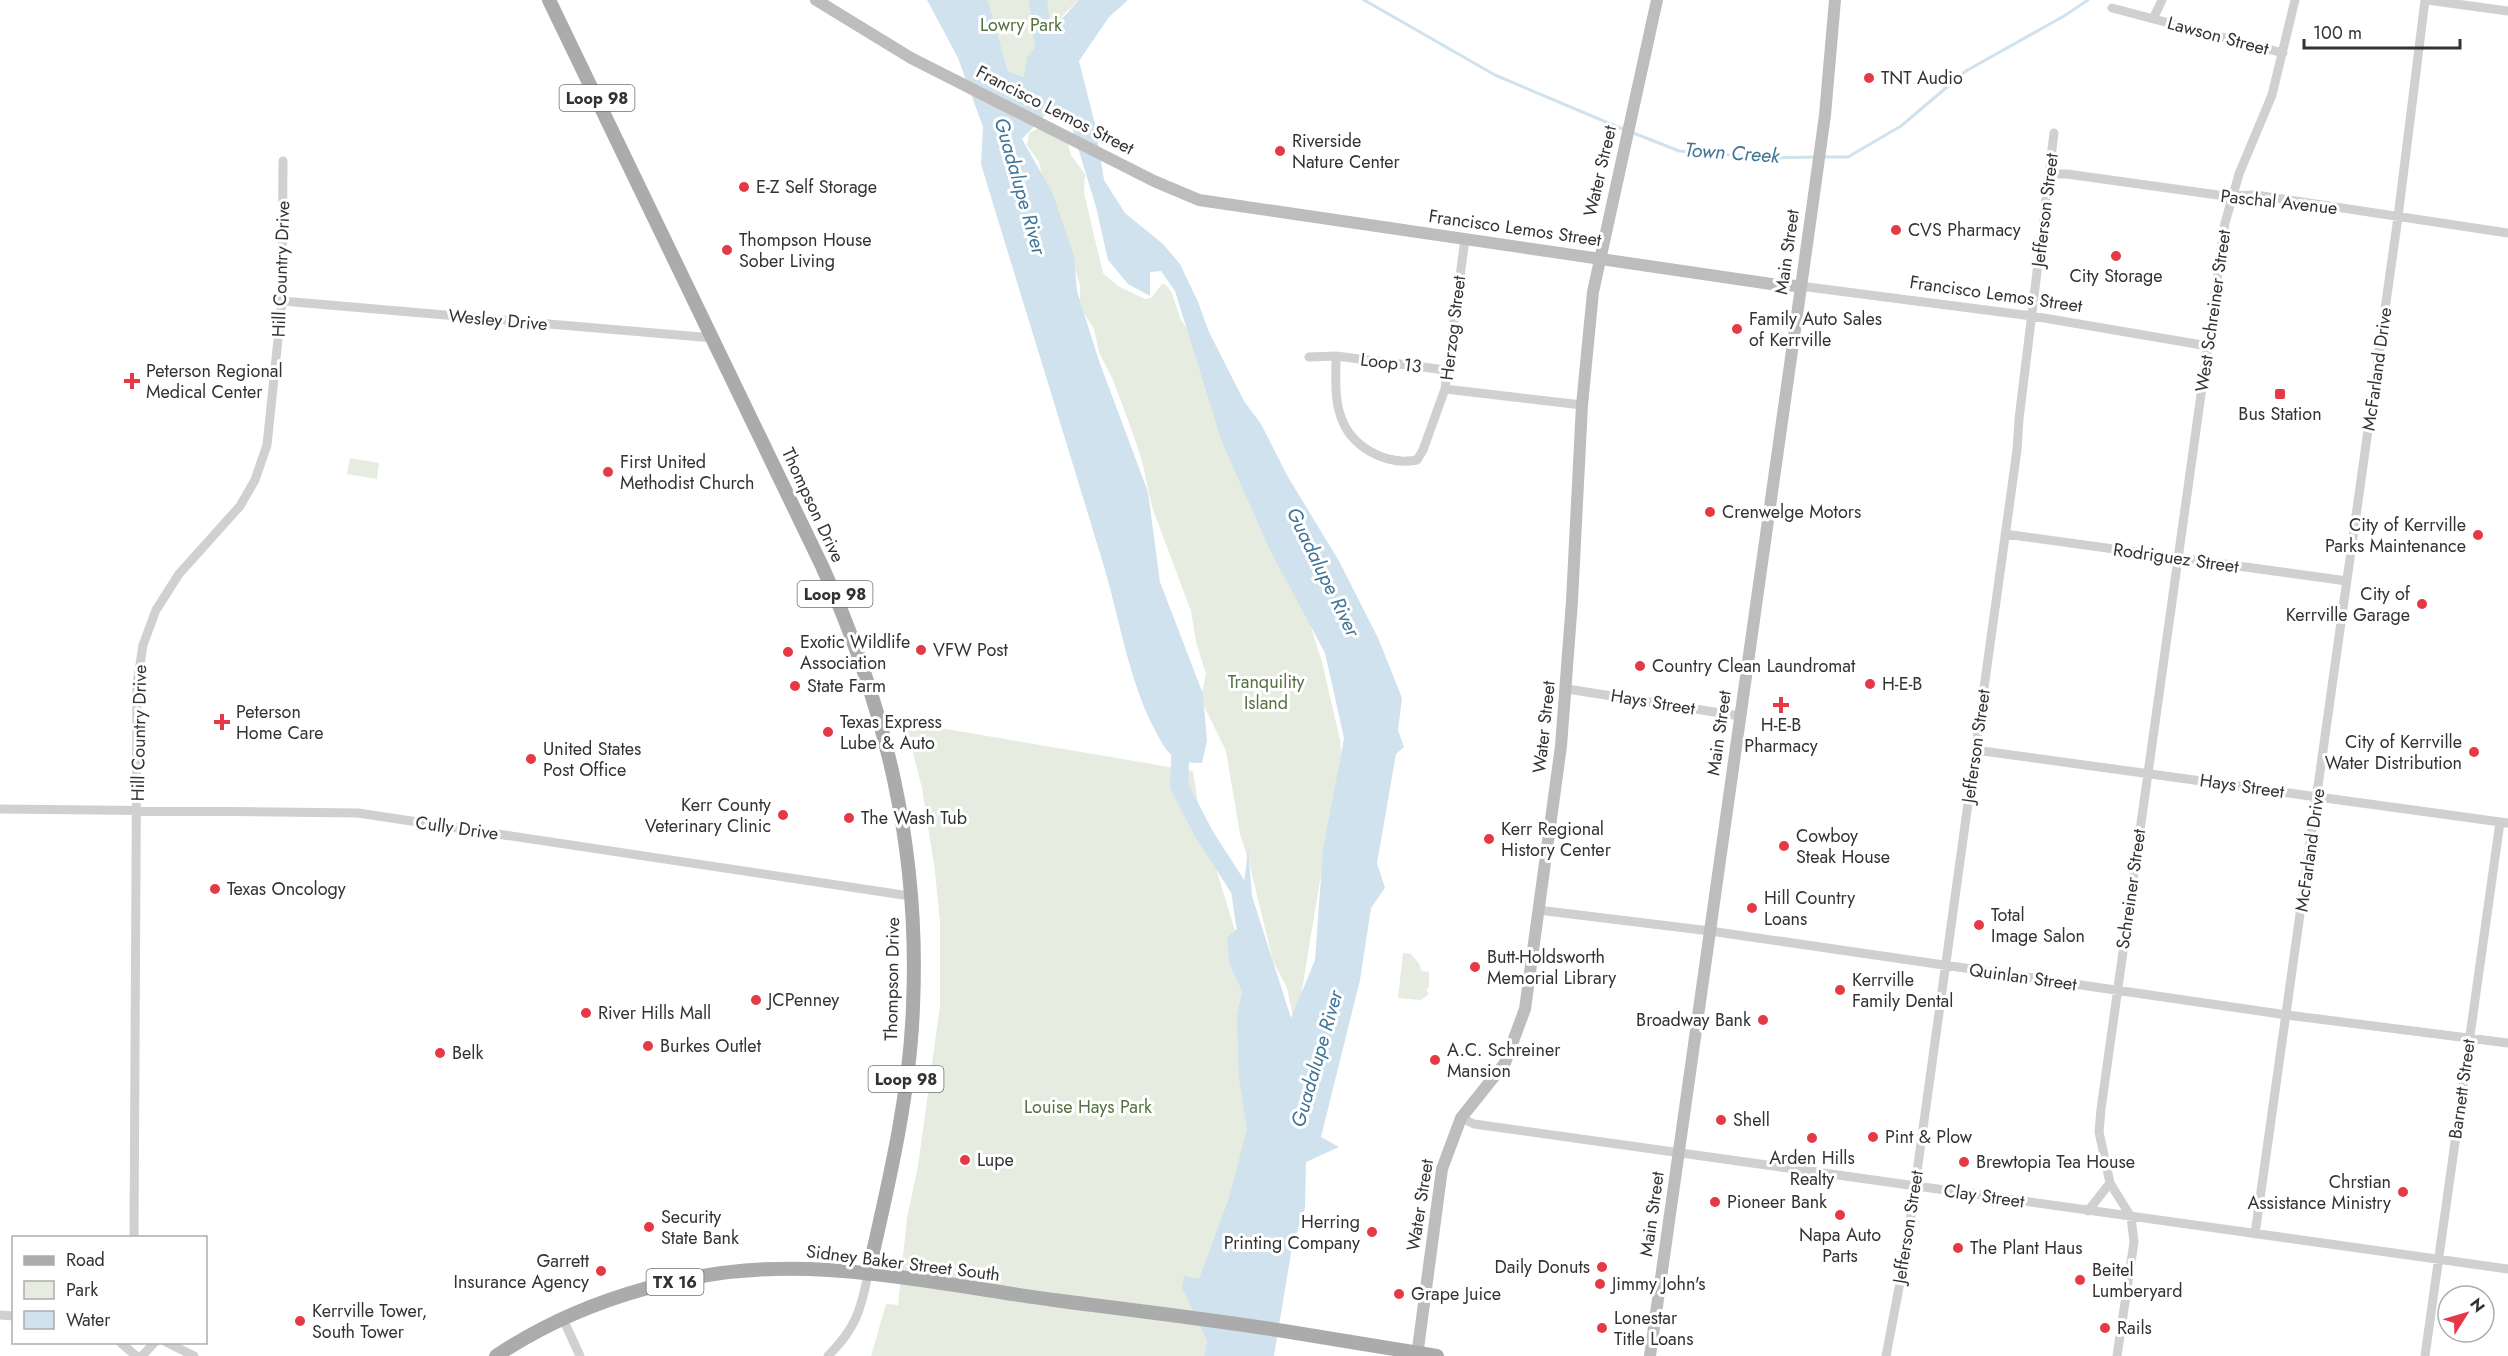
<svg xmlns="http://www.w3.org/2000/svg" width="2508" height="1356" viewBox="0 0 2508 1356" font-family="Jost,sans-serif">
<rect width="100%" height="100%" fill="#fff"/>
<path fill="#e6ecdf" d="M988,0h91l-15,14 -39,63 -17,-6z
M1041,127l27,17 3,11 14,19 -1,19 19,80 15,13 27,13 6,-1 11,-14 4,1 6,8 8,25 10,16 121,293 11,35 18,78 1,13 -43,261 -5,2 -6,-28 -14,-27 -24,-99 -9,-28 -14,-83 -23,-47 -1,-12 4,-18 -10,-32 -5,-31 -39,-104 -10,-46 -10,-30 -19,-51 -14,-28 -5,-23 -14,-22v-21l-4,-14 -34,-96 -3,-14 -12,-17 2,-12z
M350,458l29,5 -2,16 -30,-5z
M905,722l288,49 7,46 58,188 -11,124 -43,227h-333l15,-52 12,1 9,-87 11,-52 22,-161v-82l-5,-52 -13,-83z
M1403,953l8,1 9,11 1,6 8,1v15l-3,3 3,4 -8,6 -23,-2z"/>
<path fill="#cfe2ee" d="M927,0h61l20,71 16,6 3,-20 52,-57h49l-19,17 -30,44 16,63 9,56 21,33 38,31 17,20 18,38 11,30 35,69 17,23 27,53 51,84 40,79 23,58 -4,32 6,17 -8,7 -19,109 8,25 -14,20 -11,72 -39,157 18,10 -33,15 -1,46 -13,39 -18,109h-70l3,-16 -25,-52 2,-12 15,3 30,-81 18,-69 -8,-50 -2,-64 5,-24 -13,-28 -2,-25 12,-11 9,-78 4,47 39,122 24,-58 8,-110 21,-112 -19,-85 -55,-103 -48,-108 -47,-151 -14,-20 -11,1v24l-22,-12 -20,-24 -12,-53 -24,-79 -24,-16 -26,27 30,53 22,64 3,35 22,70 49,131 12,90 43,112 4,47 -5,22c-26,0 -33,-6 -45,-29 -29,-53 -37,-116 -55,-174 -40,-132 -81,-264 -121,-396l2,-37 -25,-69z"/>
<g fill="none" stroke-linecap="round" stroke-linejoin="round">
<path stroke="#cfe2ee" stroke-width="3" d="M1364,0l131,75 130,55
M1631,132l48,19 89,7 48,-1
M1822,157h26l53,-31 65,-55 98,-55 24,-16"/>
<path stroke="#cfe2ee" stroke-width="18" d="M1038,0l6,47 -1,14
M1181,736l-2,50 25,48 36,56 5,35"/>
<path stroke="#d0d0d0" stroke-width="9" d="M2427,0l81,11
M2112,8l171,45
M2153,19l9,-19
M2050,174h17l158,22 31,-1 252,38
M1465,239l-20,150 137,16
M1800,286l232,30 176,30
M282,301l431,37
M1309,357l27,-1
M1445,389l-22,61 -6,10c-31,6 -66,-13 -76,-43 -7,-19 -5,-41 -5,-61l110,14
M2005,534l342,47
M1567,689l173,27
M1975,750l533,73
M0,809l358,4 552,83
M1538,910l172,21 577,84 221,28
M1461,1118l13,6 1034,145
M2088,1211l22,-28
M2255,1234l143,-1017 27,-217
M134,1238l3,-554 6,-39 13,-35 23,-36 61,-68 15,-26 12,-35 15,-144 1,-140
M0,1315l14,1
M563,1319l17,37
M120,1342l16,14
M166,1342l28,14
M142,1356l13,-14
M828,1356c27,-27 33,-45 40,-82
M1886,1356l20,-105 111,-801 2,-31 35,-286
M2117,1356l17,-114 -3,-25 -21,-34 -11,-51 2,-23 124,-886 14,-49 33,-79 23,-95
M2425,1356l75,-534"/>
<path stroke="#bdbdbd" stroke-width="12" d="M816,0l95,58 243,123 45,19 579,85 22,1
M1417,1356l25,-187 19,-51 44,-55 20,-54 36,-263 11,-145 10,-196 11,-113 64,-292
M1650,1356l162,-1147 13,-94 10,-115"/>
<path stroke="#ababab" stroke-width="14" d="M549,0l273,566c64,141 98,284 91,440 -3,90 -25,180 -45,268
M496,1356c90,-60 205,-91 313,-87 81,3 164,20 245,31 76,10 153,19 230,31 51,8 102,17 153,25"/>
</g>
<g fill="#e63946" stroke="#fff" stroke-width="2">
<circle cx="1869" cy="78" r="6"/>
<circle cx="1280" cy="151" r="6"/>
<circle cx="744" cy="187" r="6"/>
<circle cx="1896" cy="230" r="6"/>
<circle cx="727" cy="250" r="6"/>
<circle cx="2116" cy="256" r="6"/>
<circle cx="1737" cy="329" r="6"/>
<path d="M129 372h6v6h6v6h-6v6h-6v-6h-6v-6h6z"/>
<rect x="2274" y="388" width="12" height="12" rx="3"/>
<circle cx="608" cy="472" r="6"/>
<circle cx="1710" cy="512" r="6"/>
<circle cx="2478" cy="535" r="6"/>
<circle cx="2422" cy="604" r="6"/>
<circle cx="921" cy="650" r="6"/>
<circle cx="788" cy="652" r="6"/>
<circle cx="1640" cy="666" r="6"/>
<circle cx="1870" cy="684" r="6"/>
<circle cx="795" cy="686" r="6"/>
<path d="M1778 696h6v6h6v6h-6v6h-6v-6h-6v-6h6z"/>
<path d="M219 713h6v6h6v6h-6v6h-6v-6h-6v-6h6z"/>
<circle cx="828" cy="732" r="6"/>
<circle cx="2474" cy="752" r="6"/>
<circle cx="531" cy="759" r="6"/>
<circle cx="783" cy="815" r="6"/>
<circle cx="849" cy="818" r="6"/>
<circle cx="1489" cy="839" r="6"/>
<circle cx="1784" cy="846" r="6"/>
<circle cx="215" cy="889" r="6"/>
<circle cx="1752" cy="908" r="6"/>
<circle cx="1979" cy="925" r="6"/>
<circle cx="1475" cy="967" r="6"/>
<circle cx="1840" cy="990" r="6"/>
<circle cx="756" cy="1000" r="6"/>
<circle cx="586" cy="1013" r="6"/>
<circle cx="1763" cy="1020" r="6"/>
<circle cx="648" cy="1046" r="6"/>
<circle cx="440" cy="1053" r="6"/>
<circle cx="1435" cy="1060" r="6"/>
<circle cx="1721" cy="1120" r="6"/>
<circle cx="1873" cy="1137" r="6"/>
<circle cx="1812" cy="1138" r="6"/>
<circle cx="965" cy="1160" r="6"/>
<circle cx="1964" cy="1162" r="6"/>
<circle cx="2403" cy="1192" r="6"/>
<circle cx="1715" cy="1202" r="6"/>
<circle cx="1840" cy="1215" r="6"/>
<circle cx="649" cy="1227" r="6"/>
<circle cx="1372" cy="1232" r="6"/>
<circle cx="1958" cy="1248" r="6"/>
<circle cx="1602" cy="1267" r="6"/>
<circle cx="601" cy="1271" r="6"/>
<circle cx="2080" cy="1280" r="6"/>
<circle cx="1600" cy="1284" r="6"/>
<circle cx="1399" cy="1294" r="6"/>
<circle cx="300" cy="1321" r="6"/>
<circle cx="1602" cy="1328" r="6"/>
<circle cx="2105" cy="1328" r="6"/>
</g>
<g text-anchor="middle" dominant-baseline="central" stroke-width="6" stroke-linejoin="round" paint-order="stroke">
<g fill="#fff" stroke="#707070" stroke-width="1.5">
<rect x="559.5" y="85" width="75" height="26" rx="4.5"/>
<rect x="797.5" y="581" width="75" height="26" rx="4.5"/>
<rect x="868.5" y="1066" width="75" height="26" rx="4.5"/>
<rect x="646.5" y="1269" width="57" height="26" rx="4.5"/>
</g>
<g font-size="16" font-weight="bold" fill="#333">
<text x="597" y="98">Loop 98</text>
<text x="835" y="594">Loop 98</text>
<text x="906" y="1079">Loop 98</text>
<text x="675" y="1282">TX 16</text>
</g>
<g font-size="18" fill="#56703f" stroke="#fff">
<text x="1021" y="25">Lowry Park</text>
<text x="1266" y="682">Tranquility<tspan x="1266" dy="21">Island</tspan></text>
<text x="1088" y="1107">Louise Hays Park</text>
</g>
<g font-size="18" fill="#333" stroke="#fff">
<text transform="translate(2218 36) rotate(15)">Lawson Street</text>
<text transform="translate(1055 110) rotate(27)">Francisco Lemos Street</text>
<text transform="translate(1600 171) rotate(-77)">Water Street</text>
<text transform="translate(2279 202) rotate(6)">Paschal Avenue</text>
<text transform="translate(2045 210) rotate(-83)">Jefferson Street</text>
<text transform="translate(1515 228) rotate(8)">Francisco Lemos Street</text>
<text transform="translate(1787 252) rotate(-82)">Main Street</text>
<text transform="translate(281 269) rotate(-88)">Hill Country Drive</text>
<text transform="translate(1996 294) rotate(8)">Francisco Lemos Street</text>
<text transform="translate(2213 311) rotate(-82)">West Schreiner Street</text>
<text transform="translate(498 320) rotate(5)">Wesley Drive</text>
<text transform="translate(1453 328) rotate(-83)">Herzog Street</text>
<text transform="translate(1391 363) rotate(7)">Loop 13</text>
<text transform="translate(2377 369) rotate(-82)">McFarland Drive</text>
<text transform="translate(813 505) rotate(65)">Thompson Drive</text>
<text transform="translate(2176 558) rotate(8)">Rodriguez Street</text>
<text transform="translate(1653 702) rotate(9)">Hays Street</text>
<text transform="translate(1544 727) rotate(-84)">Water Street</text>
<text transform="translate(139 733) rotate(-89)">Hill Country Drive</text>
<text transform="translate(1719 733) rotate(-82)">Main Street</text>
<text transform="translate(1976 746) rotate(-82)">Jefferson Street</text>
<text transform="translate(2242 786) rotate(8)">Hays Street</text>
<text transform="translate(457 828) rotate(8)">Cully Drive</text>
<text transform="translate(2310 850) rotate(-82)">McFarland Drive</text>
<text transform="translate(2131 889) rotate(-82)">Schreiner Street</text>
<text transform="translate(2023 977) rotate(8)">Quinlan Street</text>
<text transform="translate(892 979) rotate(-89)">Thompson Drive</text>
<text transform="translate(2462 1089) rotate(-82)">Barnett Street</text>
<text transform="translate(1984 1196) rotate(8)">Clay Street</text>
<text transform="translate(1420 1205) rotate(-81)">Water Street</text>
<text transform="translate(1652 1214) rotate(-82)">Main Street</text>
<text transform="translate(1908 1227) rotate(-81)">Jefferson Street</text>
<text transform="translate(903 1263) rotate(7)">Sidney Baker Street South</text>
</g>
<g font-size="18" fill="#333" stroke="#fff" text-anchor="start">
<text x="1881" y="78">TNT Audio</text>
<text x="1292" y="141">Riverside<tspan x="1292" dy="21">Nature Center</tspan></text>
<text x="756" y="187">E-Z Self Storage</text>
<text x="1908" y="230">CVS Pharmacy</text>
<text x="739" y="240">Thompson House<tspan x="739" dy="21">Sober Living</tspan></text>
<text x="2116" y="276" text-anchor="middle">City Storage</text>
<text x="1749" y="319">Family Auto Sales<tspan x="1749" dy="21">of Kerrville</tspan></text>
<text x="146" y="371">Peterson Regional<tspan x="146" dy="21">Medical Center</tspan></text>
<text x="2280" y="414" text-anchor="middle">Bus Station</text>
<text x="620" y="462">First United<tspan x="620" dy="21">Methodist Church</tspan></text>
<text x="1722" y="512">Crenwelge Motors</text>
<text x="2466" y="525" text-anchor="end">City of Kerrville<tspan x="2466" dy="21">Parks Maintenance</tspan></text>
<text x="2410" y="594" text-anchor="end">City of<tspan x="2410" dy="21">Kerrville Garage</tspan></text>
<text x="800" y="642">Exotic Wildlife<tspan x="800" dy="21">Association</tspan></text>
<text x="933" y="650">VFW Post</text>
<text x="1652" y="666">Country Clean Laundromat</text>
<text x="1882" y="684">H-E-B</text>
<text x="807" y="686">State Farm</text>
<text x="236" y="712">Peterson<tspan x="236" dy="21">Home Care</tspan></text>
<text x="840" y="722">Texas Express<tspan x="840" dy="21">Lube &amp; Auto</tspan></text>
<text x="1781" y="725" text-anchor="middle">H-E-B<tspan x="1781" dy="21">Pharmacy</tspan></text>
<text x="2462" y="742" text-anchor="end">City of Kerrville<tspan x="2462" dy="21">Water Distribution</tspan></text>
<text x="543" y="749">United States<tspan x="543" dy="21">Post Office</tspan></text>
<text x="771" y="805" text-anchor="end">Kerr County<tspan x="771" dy="21">Veterinary Clinic</tspan></text>
<text x="861" y="818">The Wash Tub</text>
<text x="1501" y="829">Kerr Regional<tspan x="1501" dy="21">History Center</tspan></text>
<text x="1796" y="836">Cowboy<tspan x="1796" dy="21">Steak House</tspan></text>
<text x="227" y="889">Texas Oncology</text>
<text x="1764" y="898">Hill Country<tspan x="1764" dy="21">Loans</tspan></text>
<text x="1991" y="915">Total<tspan x="1991" dy="21">Image Salon</tspan></text>
<text x="1487" y="957">Butt-Holdsworth<tspan x="1487" dy="21">Memorial Library</tspan></text>
<text x="1852" y="980">Kerrville<tspan x="1852" dy="21">Family Dental</tspan></text>
<text x="768" y="1000">JCPenney</text>
<text x="598" y="1013">River Hills Mall</text>
<text x="1751" y="1020" text-anchor="end">Broadway Bank</text>
<text x="660" y="1046">Burkes Outlet</text>
<text x="1447" y="1050">A.C. Schreiner<tspan x="1447" dy="21">Mansion</tspan></text>
<text x="452" y="1053">Belk</text>
<text x="1733" y="1120">Shell</text>
<text x="1885" y="1137">Pint &amp; Plow</text>
<text x="1812" y="1158" text-anchor="middle">Arden Hills<tspan x="1812" dy="21">Realty</tspan></text>
<text x="977" y="1160">Lupe</text>
<text x="1976" y="1162">Brewtopia Tea House</text>
<text x="2391" y="1182" text-anchor="end">Chrstian<tspan x="2391" dy="21">Assistance Ministry</tspan></text>
<text x="1727" y="1202">Pioneer Bank</text>
<text x="661" y="1217">Security<tspan x="661" dy="21">State Bank</tspan></text>
<text x="1360" y="1222" text-anchor="end">Herring<tspan x="1360" dy="21">Printing Company</tspan></text>
<text x="1840" y="1235" text-anchor="middle">Napa Auto<tspan x="1840" dy="21">Parts</tspan></text>
<text x="1970" y="1248">The Plant Haus</text>
<text x="589" y="1261" text-anchor="end">Garrett<tspan x="589" dy="21">Insurance Agency</tspan></text>
<text x="1590" y="1267" text-anchor="end">Daily Donuts</text>
<text x="2092" y="1270">Beitel<tspan x="2092" dy="21">Lumberyard</tspan></text>
<text x="1612" y="1284">Jimmy John's</text>
<text x="1411" y="1294">Grape Juice</text>
<text x="312" y="1311">Kerrville Tower,<tspan x="312" dy="21">South Tower</tspan></text>
<text x="1614" y="1318">Lonestar<tspan x="1614" dy="21">Title Loans</tspan></text>
<text x="2117" y="1328">Rails</text>
</g>
<g font-size="20" font-style="italic" fill="#3f7597" stroke="#fff">
<text transform="translate(1732 153) rotate(4)">Town Creek</text>
<text transform="translate(1020 186) rotate(74)">Guadalupe River</text>
<text transform="translate(1323 572) rotate(64)">Guadalupe River</text>
<text transform="translate(1317 1059) rotate(-74)">Guadalupe River</text>
</g>
</g>
<rect x="12" y="1236" width="195" height="108" fill="#ffffff" stroke="#adadad" stroke-width="1.5"/>
<rect x="24" y="1256" width="30" height="9" fill="#ababab" stroke="#adadad" stroke-width="1.5"/>
<text x="66" y="1266" font-size="18" fill="#333333">Road</text>
<rect x="24" y="1281" width="30" height="18" fill="#e6ecdf" stroke="#adadad" stroke-width="1.5"/>
<text x="66" y="1296" font-size="18" fill="#333333">Park</text>
<rect x="24" y="1311" width="30" height="18" fill="#cfe2ee" stroke="#adadad" stroke-width="1.5"/>
<text x="66" y="1326" font-size="18" fill="#333333">Water</text>
<g transform="translate(2466 1314) rotate(53)"><circle r="28" fill="#ffffff" stroke="#adadad" stroke-width="1.5"/>
<path d="M0-4.5L10 22L0 15L-10 22Z" fill="#e63946"/>
<text y="-9" font-size="16" font-weight="bold" text-anchor="middle" fill="#333333">N</text>
</g>
<path d="M2304 39v9h156v-9" fill="none" stroke="#333333" stroke-width="3"/>
<text x="2313" y="39" font-size="18" fill="#333333" stroke="#ffffff" stroke-width="4.5" paint-order="stroke">100 m</text>
</svg>
